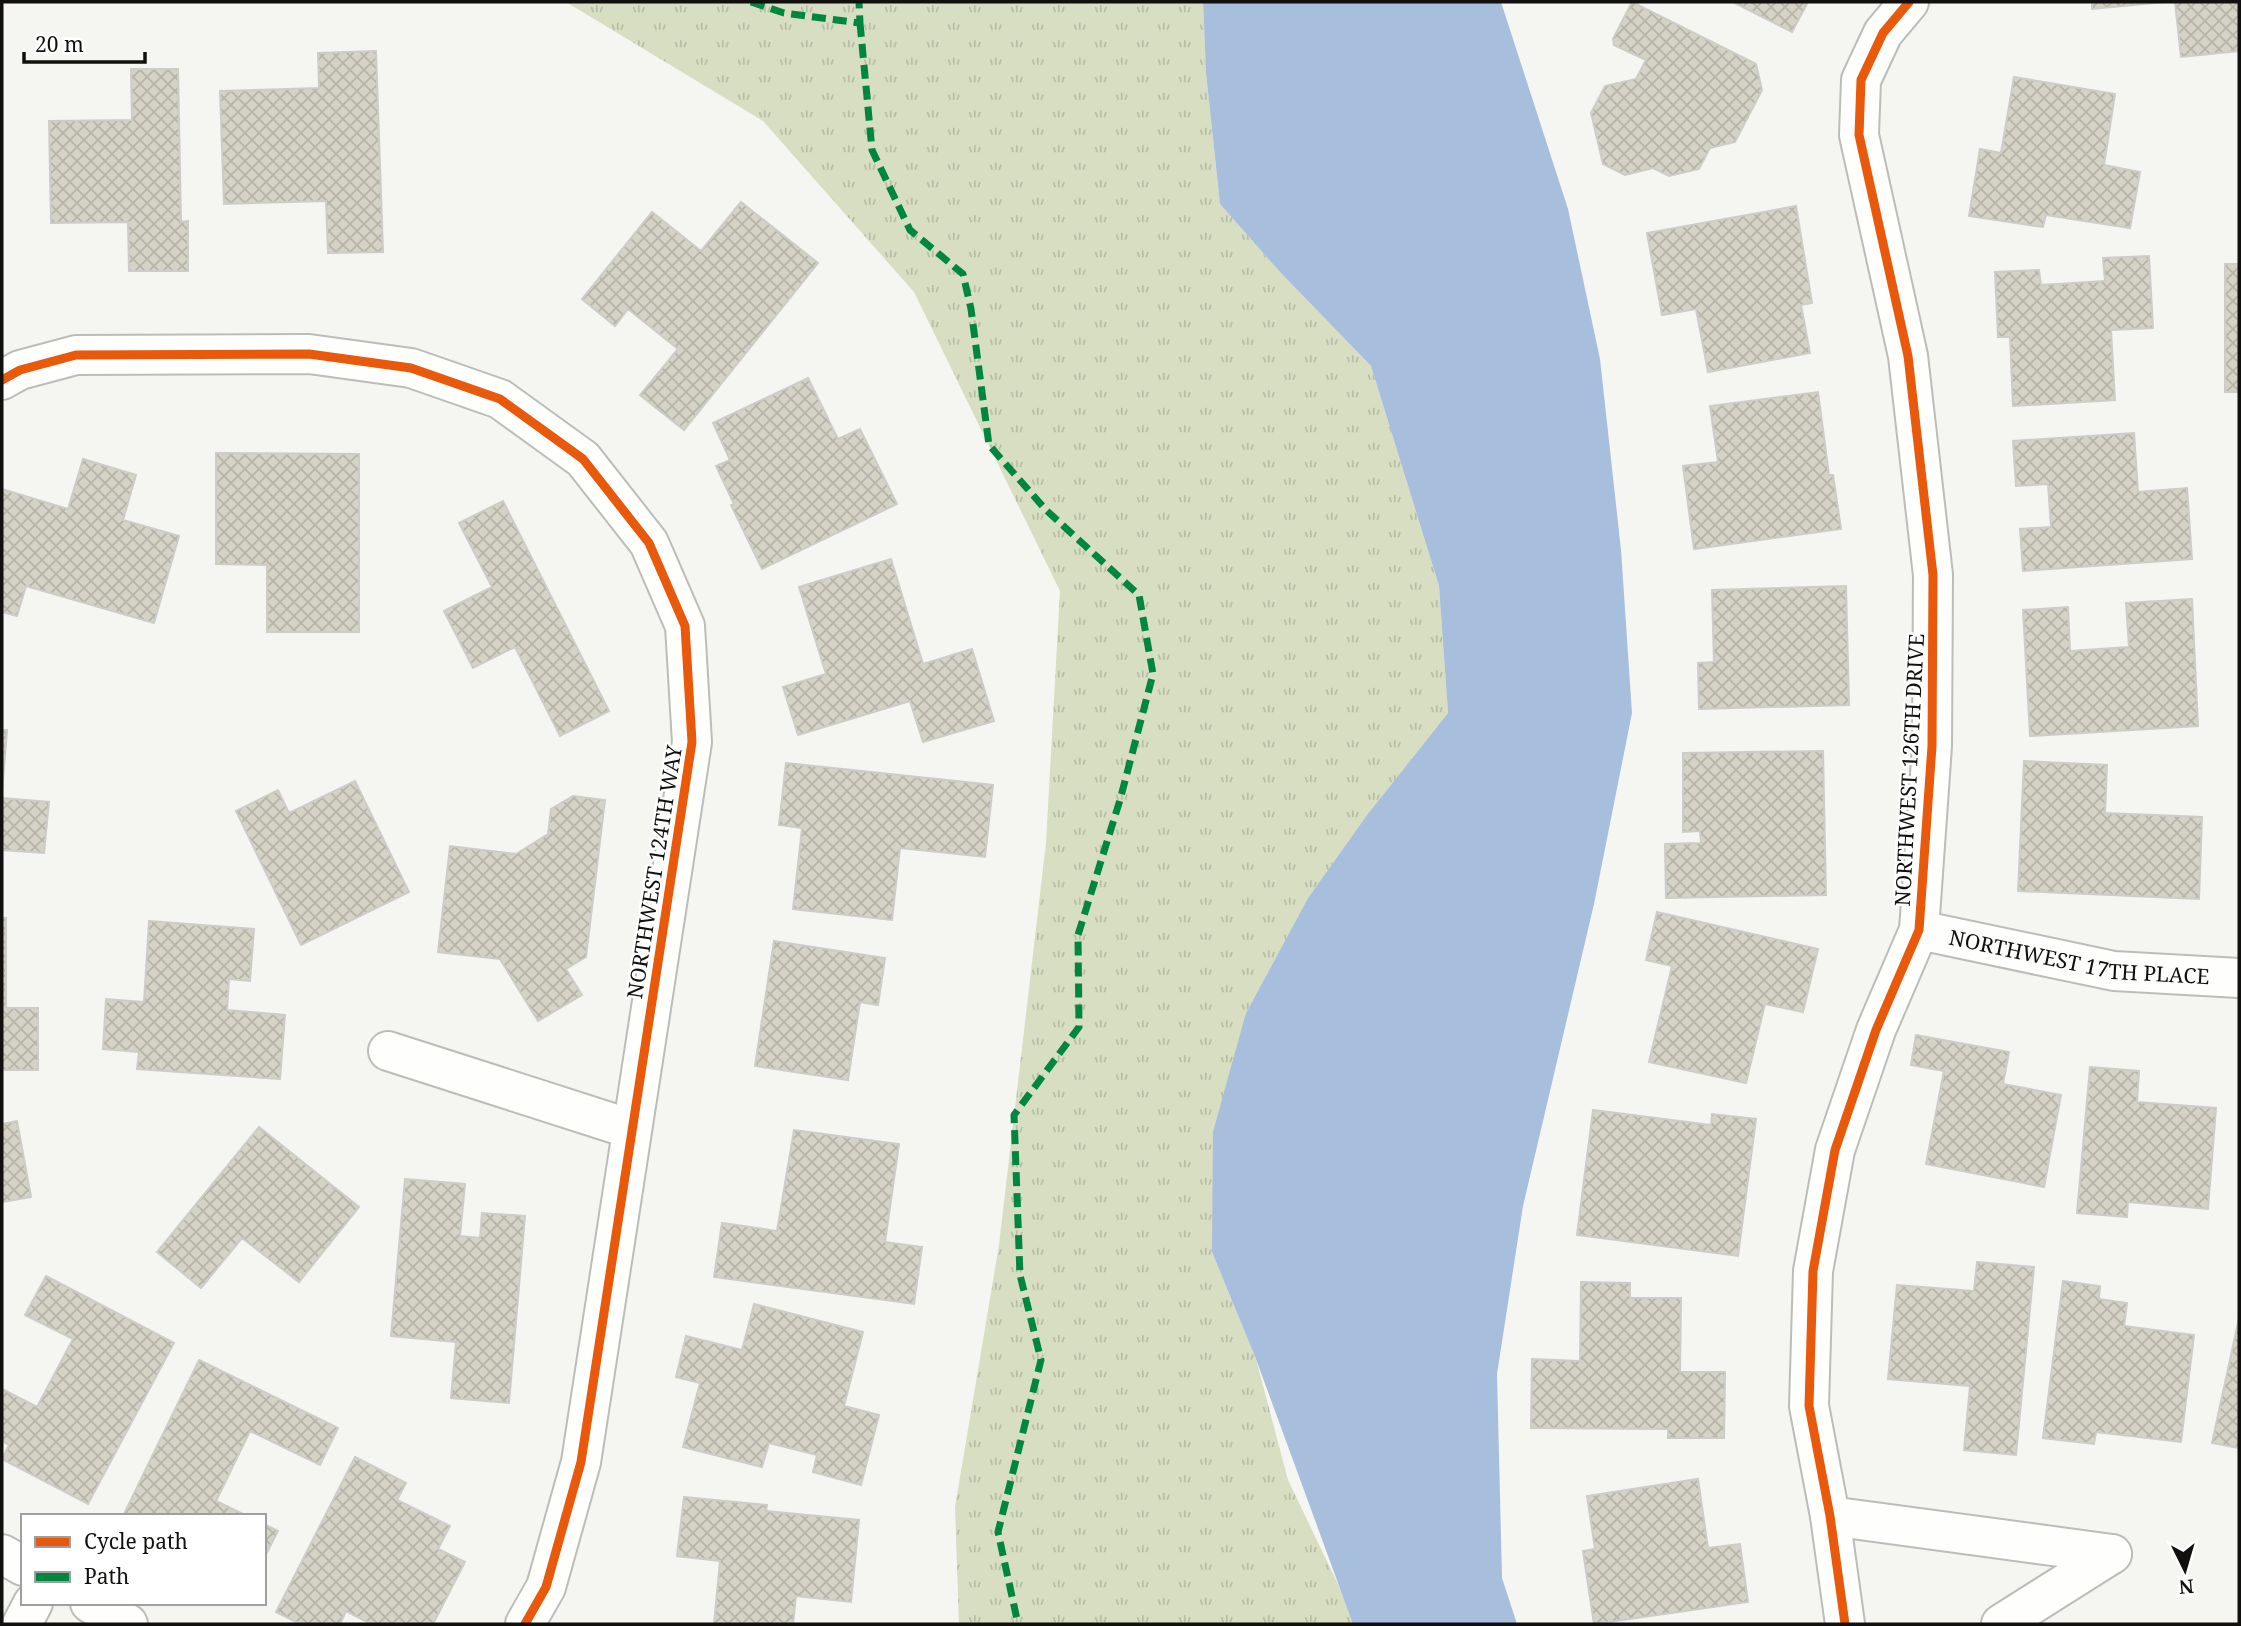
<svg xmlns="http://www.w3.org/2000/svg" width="2241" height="1626" viewBox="0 0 2241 1626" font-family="'Noto Serif',serif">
<defs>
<pattern id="grass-tufts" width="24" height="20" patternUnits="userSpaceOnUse" patternTransform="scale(1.75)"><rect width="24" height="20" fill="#d7dec2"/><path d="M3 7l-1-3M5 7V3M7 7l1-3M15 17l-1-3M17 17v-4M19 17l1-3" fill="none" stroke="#b8bda6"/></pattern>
<pattern id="building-cross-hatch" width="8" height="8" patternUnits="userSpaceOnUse" patternTransform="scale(1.75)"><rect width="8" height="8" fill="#d5d2c6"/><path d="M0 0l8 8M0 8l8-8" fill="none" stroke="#b6b3a9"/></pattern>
</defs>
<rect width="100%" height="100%" fill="#f5f5f1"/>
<path fill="url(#grass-tufts)" d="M566,2h637l3,71 14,131 60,68 91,94 68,220 9,127 -81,102 -59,83 -62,115 -34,239 44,107 32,121 58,121 8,23h-395l-4,-117 44,-262 47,-402 14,-252 -146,-299 -151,-171z"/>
<path fill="#a7bedc" d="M1203,2h298l67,207 32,150 21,191 11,163 -38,191 -71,302 -26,168 5,204 15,46h-164l-97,-265 -44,-107 1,-120 33,-119 62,-115 59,-83 81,-102 -9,-127 -68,-220 -91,-94 -60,-68 -14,-131z"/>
<path fill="url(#building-cross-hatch)" stroke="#ccccc9" stroke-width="2" d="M1632,2l124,62 6,26 -27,52 -25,6 -11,21 -30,7 -16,-8 -28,7 -22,-11 -12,-51 14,-27 31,-7 10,-19 -32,-15 -1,-6z
M1733,2h75l-16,30z
M2092,2h73l-73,7z
M2175,2h64v49l-58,6z
M376,51l7,201 -55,1 -2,-52 -102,3 -4,-113 99,-3 -1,-35z
M131,69h47l3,153 7,-1v50h-59l-1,-49 -77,1 -2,-102 83,-1z
M2014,77l101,17 -11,71 36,7 -10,56 -84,-13 -3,12 -74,-11 11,-67 21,4z
M741,202l77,61 -134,167 -44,-35 38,-46 -50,-40 -13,17 -33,-27 70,-87 49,39z
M1796,206l16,97 -11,2 9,48 -102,19 -12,-63 -34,6 -15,-82z
M2149,256l4,72 -42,2 4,70 -102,6 -3,-69h-12l-3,-65 44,-2 2,15 64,-4 -2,-23z
M2225,264h14v128h-14z
M808,378l30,61 22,-10 37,75 -135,65 -31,-64 3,-1 -18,-38 14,-6 -17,-37z
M1818,392l11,83h4l8,54 -147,20 -11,-83 35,-4 -8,-56z
M2134,433l4,59 49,-4 5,71 -169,12 -3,-42 31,-2 -3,-43 -32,2 -3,-45z
M216,453l143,1v178h-92v-67l-51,-1z
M83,459l53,16 -13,45 56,16 -25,87 -128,-37 -9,30 -15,-4v-123l66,20z
M503,501l106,210 -49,25 -45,-89 -42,21 -29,-57 48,-24 -33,-64z
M891,559l32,105 49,-15 22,72 -71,21 -13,-41 -112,34 -15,-48 43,-13 -27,-87z
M1846,586l3,119 -150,4 -1,-46 16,-1 -2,-72z
M2192,599l6,127 -168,10 -7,-126 45,-3 2,44 59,-4 -3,-44z
M2,730h5l-5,62z
M1823,751l3,144 -160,3 -1,-54 36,-1 -1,-12 -17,1v-79z
M2024,761l83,4 -2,48 97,4 -3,82 -181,-8z
M786,763l207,22 -8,72 -85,-9 -8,72 -99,-11 9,-81 -23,-3z
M355,781l54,111 -108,53 -65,-134 42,-21 11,23z
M573,796l32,4 -19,157 -20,12 16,26 -44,26 -38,-62 -62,-7 12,-106 66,8 32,-20 3,-25z
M2,798l47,4 -5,51 -42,-3z
M1657,912l161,37 -15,63 -38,-8 -19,79 -97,-21 23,-96 -26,-6z
M2,918h4v90h32v62h-36z
M149,921l105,8 -4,52 -21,-2 -2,31 58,5 -5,64 -143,-10 2,-17 -36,-3 3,-50 38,3z
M774,941l111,17 -7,47 -18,-3 -12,78 -93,-14z
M1916,1035l93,17 -6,32 58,11 -17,92 -118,-23 18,-93 -33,-6z
M2090,1067l49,4 -2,31 79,6 -8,101 -80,-7 -1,15 -50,-4z
M1593,1110l118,15 1,-11 44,5 -18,137 -161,-21z
M17,1121l14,76 -29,5v-78z
M259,1127l100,80 -60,75 -57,-44 -41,50 -44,-36z
M794,1130l105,14 -14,98 37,5 -8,57 -200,-27 8,-54 55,8z
M405,1179l60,5 -5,52 20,2 2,-25 43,3 -16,187 -58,-5 5,-56 -65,-6z
M1977,1262l57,5 -18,188 -52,-5 6,-64 -82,-7 9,-94 77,6z
M46,1276l128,67 -86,161 -86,-45 7,-14 -7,-4v-52l35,18 36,-68 -48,-24z
M2063,1281l37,5 -1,13 28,4 -3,23 70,9 -13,107 -85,-10 -2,12 -51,-6z
M1581,1282l49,1v15h51l-1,74h45l-1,66h-56v-9l-137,-1 1,-69 48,2z
M754,1304l109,28 -19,74 35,9 -18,70 -48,-13 4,-17 -48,-12 -7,24 -79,-20 17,-64 -24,-6 10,-41 56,14z
M2239,1318v130l-27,-5z
M199,1360l139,68 -18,37 -70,-34 -34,70 31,15h-124z
M355,1457l51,26 -9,17 53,26 -12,23 27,13 -32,62h-62l-25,-13 -6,13h-40l-24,-12z
M1698,1479l10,69 32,-4 8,58 -154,22 -11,-73 12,-2 -8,-53z
M684,1497l83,8 -1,6 93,9 -8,82 -55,-6 -3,28h-79l6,-63 -43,-5z
M264,1524l14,7 -14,27z"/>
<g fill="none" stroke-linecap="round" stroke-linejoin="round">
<g stroke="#bcbcb9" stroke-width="42">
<g id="minor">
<path d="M2,380l18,-10 56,-15 233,-1 102,14 89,31 83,60 66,84 36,83 7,116 -111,720 -35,125 -21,37"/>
<path id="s1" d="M1919,930l195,41 125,7"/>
<path d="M388,1051l243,78"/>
<path d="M1830,1516l282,38"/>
<path d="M2,1554l21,12"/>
<path d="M90,1603l38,21"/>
<path d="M22,1624l11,-21"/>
<path d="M1845,1624l-15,-108 -21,-110 4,-135 22,-121 41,-120 43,-100 13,-184 1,-171 -25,-219 -49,-221 2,-55 22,-47 26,-31"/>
<path d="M2001,1624l111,-70"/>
</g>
</g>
<use href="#minor" stroke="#fefefd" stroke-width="38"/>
<path stroke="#00873e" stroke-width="7" stroke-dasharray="14 7" stroke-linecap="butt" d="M751,2l33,11 76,10 -1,-21
M860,23l12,127 38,80 53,44 8,35 18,136 57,65 93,85 14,79 -33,126 -42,135 1,92 -65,88 6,160 21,85 -43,172 20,92"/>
<g stroke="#fff" stroke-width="13">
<path id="cycleway" d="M2,380l18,-10 56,-15 233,-1 102,14 89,31 83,60 66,84 36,83 7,116 -111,720 -35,125 -21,37
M1845,1624l-15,-108 -21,-110 4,-135 22,-121 41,-120 43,-100 13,-184 1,-171 -25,-219 -49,-221 2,-55 22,-47 26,-31"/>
</g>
<use href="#cycleway" stroke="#e8590c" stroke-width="9"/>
</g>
<g text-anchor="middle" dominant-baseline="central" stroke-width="5" stroke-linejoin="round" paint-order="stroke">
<g font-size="21" fill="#11100e" stroke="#fff">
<text transform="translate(1909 770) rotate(-87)">NORTHWEST 126TH DRIVE</text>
<text transform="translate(654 872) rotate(-81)">NORTHWEST 124TH WAY</text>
<text stroke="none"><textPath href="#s1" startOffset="163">NORTHWEST 17TH PLACE</textPath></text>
</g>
</g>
<rect width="2241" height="1626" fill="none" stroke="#11100e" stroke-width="7"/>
<rect x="21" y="1514" width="245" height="91" fill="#ffffff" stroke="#a09f9f" stroke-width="2"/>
<rect x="35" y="1537" width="35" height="10" fill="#e8590c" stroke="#a09f9f" stroke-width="2"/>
<text x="84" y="1549" font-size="21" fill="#11100e">Cycle path</text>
<rect x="35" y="1572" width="35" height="10" fill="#00873e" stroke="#a09f9f" stroke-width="2"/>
<text x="84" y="1584" font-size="21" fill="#11100e">Path</text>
<g transform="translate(2185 1570) rotate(175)" stroke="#ffffff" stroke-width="5" paint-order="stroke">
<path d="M0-5L12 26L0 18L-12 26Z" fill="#11100e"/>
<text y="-10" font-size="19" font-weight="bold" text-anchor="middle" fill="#11100e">N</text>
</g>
<path d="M24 52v10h121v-10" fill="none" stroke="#11100e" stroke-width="3.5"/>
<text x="35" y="52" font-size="21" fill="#11100e" stroke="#ffffff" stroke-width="5" paint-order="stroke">20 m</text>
</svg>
